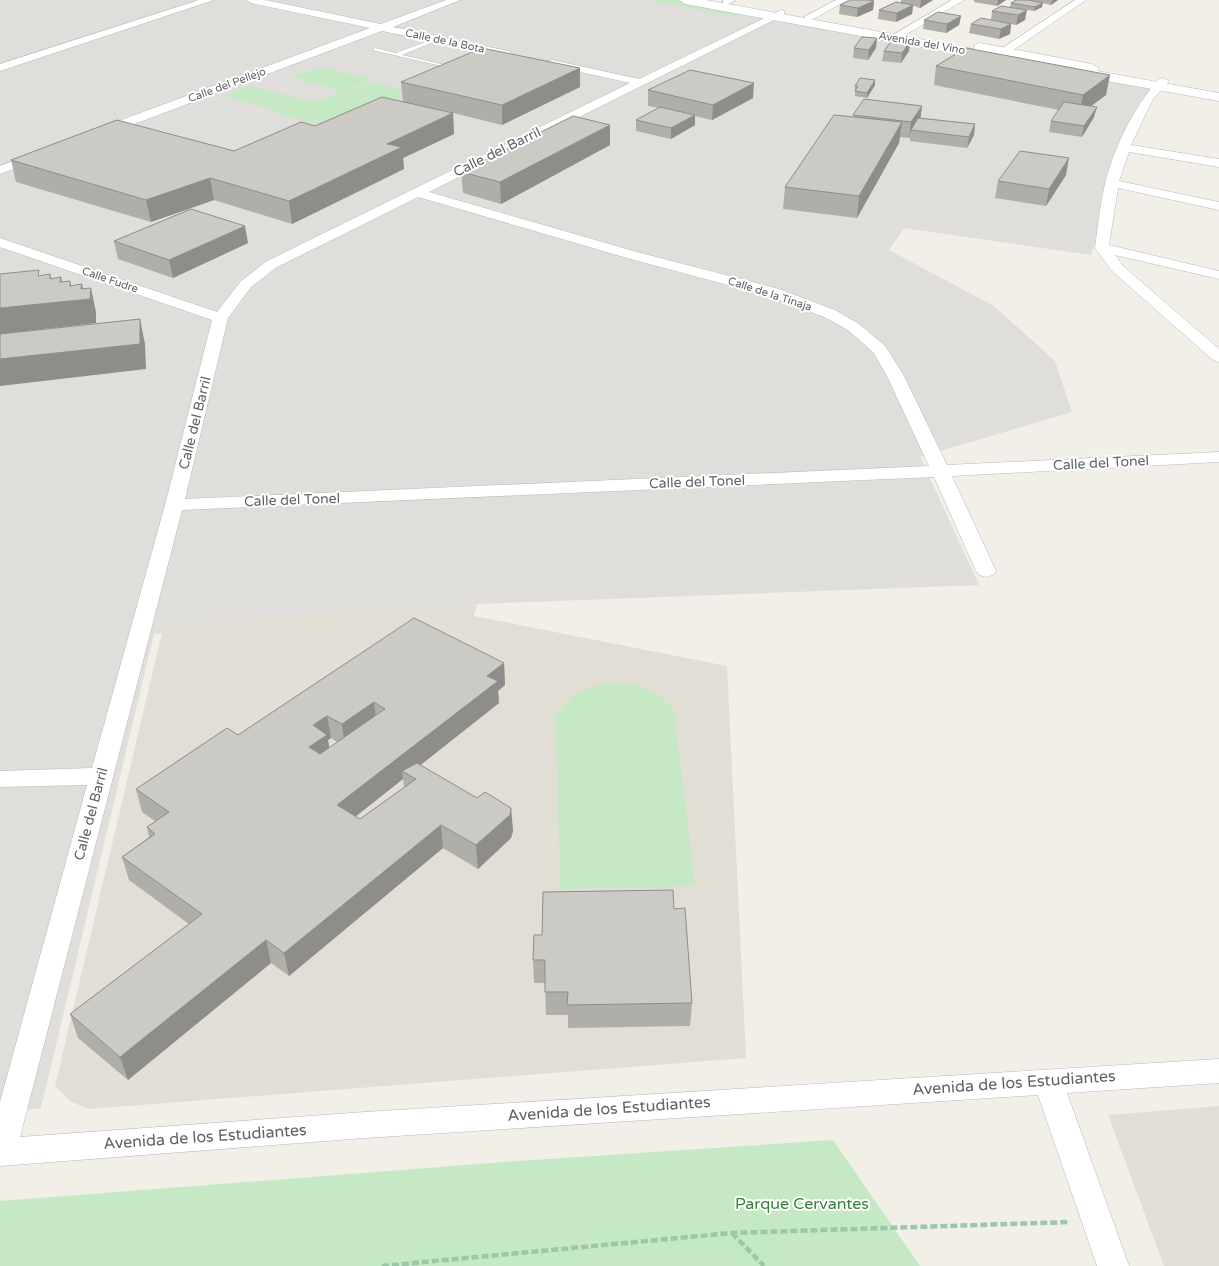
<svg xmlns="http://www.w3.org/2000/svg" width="1219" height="1266" viewBox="0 0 1219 1266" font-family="'Varela Round',sans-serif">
<rect width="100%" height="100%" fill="#f1efe8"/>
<path fill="#e0deda" d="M0,0h685l473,86 -34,62 -33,107 -187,-27 -15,22 105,56 61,55 17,51 -152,45 59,128 -502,19 -323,30 -113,474 -41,5z"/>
<path fill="#e1ded6" d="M477,604l-3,12 253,50 19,392 -658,51 -18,-8 -15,-15 109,-462z
M1219,1106v160h-55l-56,-151z"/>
<path fill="#c5e8c5" d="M647,0h30l68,12 -9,4z
M319,67l53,12 -27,11 2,1 23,-9 49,11 -22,9 -70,24 -58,-15 4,-2 -49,-13 25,-10 65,16 29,-11 -52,-14z
M607,683c30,-1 46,6 67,26l21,177 -135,3 -4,-171c15,-25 24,-28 51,-35z
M833,1140l87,126h-920v-65l505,-39z"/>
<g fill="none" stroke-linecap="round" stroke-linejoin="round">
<g stroke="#b5b8bc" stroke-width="1">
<path id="lane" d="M436,38l5,1 -39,16 48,11v2l-78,-18 3,-2 21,5z"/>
</g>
<g stroke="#b5b8bc" stroke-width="1">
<path id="street" d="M199,0h15l-214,71v-7z
M246,0h19l116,24 65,-24h14l-67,27 115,24 5,3 -5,3 -126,-26 -277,104h-8l-2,-3 2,-3 273,-101 -119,-25z
M723,0h13l-10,5 -3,-1z
M836,0h12l-35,19 -4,1 -5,-3z
M952,0h12l-67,40h-8l-1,-2z
M1075,0h11l-86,59h-8l-1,-2 1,-2z
M781,10l3,1v4l-355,177 208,60 142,37 56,21 24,14 26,22 18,28 44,91 272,-13v10l-267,14 44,95 -3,4 -7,2 -7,-2 -3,-4 -42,-94 -752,33 -162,627 345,-25 854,-53v24l-152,10 62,173h-32l-59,-171 -673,43 -365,28v-64l87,-317 -87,2v-16l92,-3 73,-263 47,-185 -212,-73v-9l217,74 24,-31 26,-20 363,-178 -82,-18 -1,-2 1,-2 4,-1 87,19zM418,197l209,61 142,38 55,21 24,13 25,22 13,22 43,92 -744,33 43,-181 23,-31 26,-20z
M1163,78l6,3 -16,18 -22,46 88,14v8l-90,-15 -10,29 100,21v8l-101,-22 -9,57 110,26v8l-104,-24 8,11 96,83v13l-6,-2 -100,-88 -18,-24c3,-21 5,-43 10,-64 9,-37 29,-77 54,-105z
M40,151l4,1 2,3 -2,3 -44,16v-8z"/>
</g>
<g stroke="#b6babf" stroke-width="1">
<path id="secondary" d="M679,0h27l268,49 1,-5 5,-1 112,21 7,4 -2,3 122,22v8l-146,-26 -5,-1 -2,-3 3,-3 -65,-12 -1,4 -5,1 -313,-57z"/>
</g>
<path stroke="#9cc7a9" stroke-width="4.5" stroke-dasharray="7 3" stroke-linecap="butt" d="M732,1233l32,33
M382,1266l349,-33 339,-11"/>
<use href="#lane" fill="#fff" fill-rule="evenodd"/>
<use href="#street" fill="#fff" fill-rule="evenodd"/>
<use href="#secondary" fill="#fff" fill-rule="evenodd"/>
</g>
<path fill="#afaea9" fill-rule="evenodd" d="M901,0h32l-13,8 -7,-2 -1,8 -16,8 -18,-3 1,-9 22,-8z
M974,0h32l-9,6 -23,-4z
M1016,0h42l-7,5 -9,-2v4l-8,4 -24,-4 1,-4z
M874,1l-1,9 -16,7 -18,-3 1,-9z
M1001,6l24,14 -9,5 -25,-5 1,-9z
M961,16l-2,9 -13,8 -23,-4 1,-9z
M971,24h40l-1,10 -11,5 -30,-6z
M910,42l-1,9 -8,12 -19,-2 2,-10z
M854,48h22l-8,12 -15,-2z
M936,66l170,29 -15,11 3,11 -12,20 -33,-5 2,-11 8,-11 -125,-25z
M875,80v5l-8,13 -12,-2v-10z
M401,82l179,5 -78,38 -49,-12 1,21 -51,24 1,11 -112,55 -78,-24 -63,22 -135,-40 -5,-22 223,-9 81,-25 88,-25z
M648,90l105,8 -41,22 -17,-4v9l-24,14 -35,-8v-11l23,-12 -11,-2z
M922,106l-2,12 55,6 -1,11 -7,13 -57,-7v-4l-1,1 -9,-1 -1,6 -42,75 -74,-9 2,-22 68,-70v-2z
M610,145l-109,59 -38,-11 -2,-21z
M1066,175l-20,31 -51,-8 3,-17z
M114,241l134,2 -75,35 -55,-19z
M504,663l1,22 -7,6 1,12 -79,62 57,33 34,10 2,23 -2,7 -33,31 -35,-21 -154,128 -18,-13 -143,117 -50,-42 -8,-24 119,-90 -60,-44 -7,-23 27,-20 -2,-10 8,-6 -13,-9 -6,-23 102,-54zM331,738l6,4 -8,6 -1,-8zM403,779l1,8 -44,32 -4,-3z
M674,909l18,94 -2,23 -122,2v-13h-22l-1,-32h-11l-1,-23 9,-25z"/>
<path fill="#8f8d8a" d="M921,0h12l-13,8z
M998,0h8l-9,6z
M1052,0h6l-7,5z
M874,1l-1,9 -16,7 1,-9z
M1043,3l-1,4 -8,4 1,-4z
M913,5l-1,9 -16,8 1,-9z
M1027,10l-2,10 -9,5 2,-10z
M961,16l-2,9 -13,8 1,-9z
M1011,24l-1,10 -11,5 2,-10z
M877,38l-1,10 -8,12 1,-10z
M910,42l-1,9 -8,12 1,-10z
M580,68v19l-78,38v-20z
M1110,75l-4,20 -27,20 4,-20z
M875,80v5l-8,13v-5z
M754,83l-1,15 -41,22 1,-15z
M922,106l-2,16 -9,8 -2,8 2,-16z
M1097,107l-3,10 -12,20 2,-11z
M453,113l1,21 -51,24 1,11 -112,55 -3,-23 98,-57z
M695,115v10l-24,14v-11z
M902,122l-3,21 -42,75 2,-22z
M975,124l-1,11 -7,13 2,-11z
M610,125v20l-109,59 -1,-22z
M1069,158l-3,17 -20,31 3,-17z
M210,178l4,22 -63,22 -5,-22z
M245,226l3,17 -75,35 -4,-18z
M50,274l6,24 4,-16 1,-5 5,24 4,-20 5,20 6,-12 1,-5 3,15 6,-11 5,24v11l-96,11v-26l50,-29z
M140,319l5,25 1,25 -146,17v-27z
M504,663l1,22 -7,6 1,12 -91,72 -6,-4 1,8 -62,49 -4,-23 150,-129z
M374,702l3,23 -32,22 -3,-23z
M327,716l4,22 -3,2 3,17 -19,13 -3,-23 4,-22z
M511,808l2,23 -2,7 -33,31 -2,-24z
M441,825l2,23 -154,128 -5,-23z
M266,940l5,23 -143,117 -8,-23z"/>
<path fill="#cccac5" stroke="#8f8d8a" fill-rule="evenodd" d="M851,0h18l5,1 -16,7 -18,-3z
M1016,0h12l15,3 -8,4 -24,-4z
M896,2l17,3 -16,8 -18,-3z
M1001,6l26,4 -9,5 -26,-4z
M938,12l23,4 -14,8 -23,-4z
M981,18l30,6 -10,5 -30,-5z
M862,37l15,1 -8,12 -15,-2z
M892,40l18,2 -8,11 -18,-2z
M482,48l98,20 -78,37 -101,-23z
M966,48l144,27 -27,20 -147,-29z
M690,70l64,13 -41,22 -65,-15z
M860,78l15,2 -8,13 -12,-2 3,-5h-3z
M382,97l71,16 -66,31 15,3 -113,54 -79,-23 -64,22 -135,-40 106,-40 117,31 67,-29 14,4z
M864,99l58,7 -11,16 -58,-7z
M1064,102l33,5 -13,19 -33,-5z
M660,107l35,8 -24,13 -35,-8z
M834,115l68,7 -43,74 -74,-9z
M573,116l37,9 -110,57 -39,-10z
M918,118l57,6 -6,13 -58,-7z
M1020,151l49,7 -20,31 -51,-8z
M191,209l54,17 -76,34 -55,-19z
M39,270l-1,6 12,-2v5l11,-2 -1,5 10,-1v5l12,-2 -1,5 10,-1 -1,11 -90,9v-34z
M140,319v25l-140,15v-25z
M414,618l90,45 -17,13 11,5 -161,124 23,14 56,-40 -14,-8 15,-8 60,35 8,-6 26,16 -1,7 -34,30 -35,-20 -157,128 -18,-13 -146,117 -50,-43 132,-100 -80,-57 33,-23 -8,-7 22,-15 -33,-23 91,-61 11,7zM374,702l11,7 -65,45 -11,-7 18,-12 -14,-10 14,-9 15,8z
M673,890l1,19 11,-1 7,95 -125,2 1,-13h-23v-32h-12l1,-25h8l1,-43z"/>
<g text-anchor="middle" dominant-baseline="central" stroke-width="4" stroke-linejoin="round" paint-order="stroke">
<g font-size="11" fill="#5f6368" stroke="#fff">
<text transform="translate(445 41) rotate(12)">Calle de la Bota</text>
<text transform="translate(922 43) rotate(10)">Avenida del Vino</text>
<text transform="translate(227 85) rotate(-20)">Calle del Pellejo</text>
<text transform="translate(110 280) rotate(19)">Calle Fudre</text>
<text transform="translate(770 294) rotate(18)">Calle de la Tinaja</text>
</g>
<g font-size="14" fill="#5f6368" stroke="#fff">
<text transform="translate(497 152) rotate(-26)">Calle del Barril</text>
<text transform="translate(195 423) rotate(-76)">Calle del Barril</text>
<text transform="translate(1101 463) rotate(-3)">Calle del Tonel</text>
<text transform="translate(697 482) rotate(-2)">Calle del Tonel</text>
<text transform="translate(292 500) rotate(-2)">Calle del Tonel</text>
<text transform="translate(91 814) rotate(-75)">Calle del Barril</text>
</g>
<g font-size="16" fill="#5f6368" stroke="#fff">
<text transform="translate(1014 1083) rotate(-4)">Avenida de los Estudiantes</text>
<text transform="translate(609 1109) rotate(-4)">Avenida de los Estudiantes</text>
<text transform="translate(205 1137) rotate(-4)">Avenida de los Estudiantes</text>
</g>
<g font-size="16" fill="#348238" stroke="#fff">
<text x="802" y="1204">Parque Cervantes</text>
</g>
</g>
</svg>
